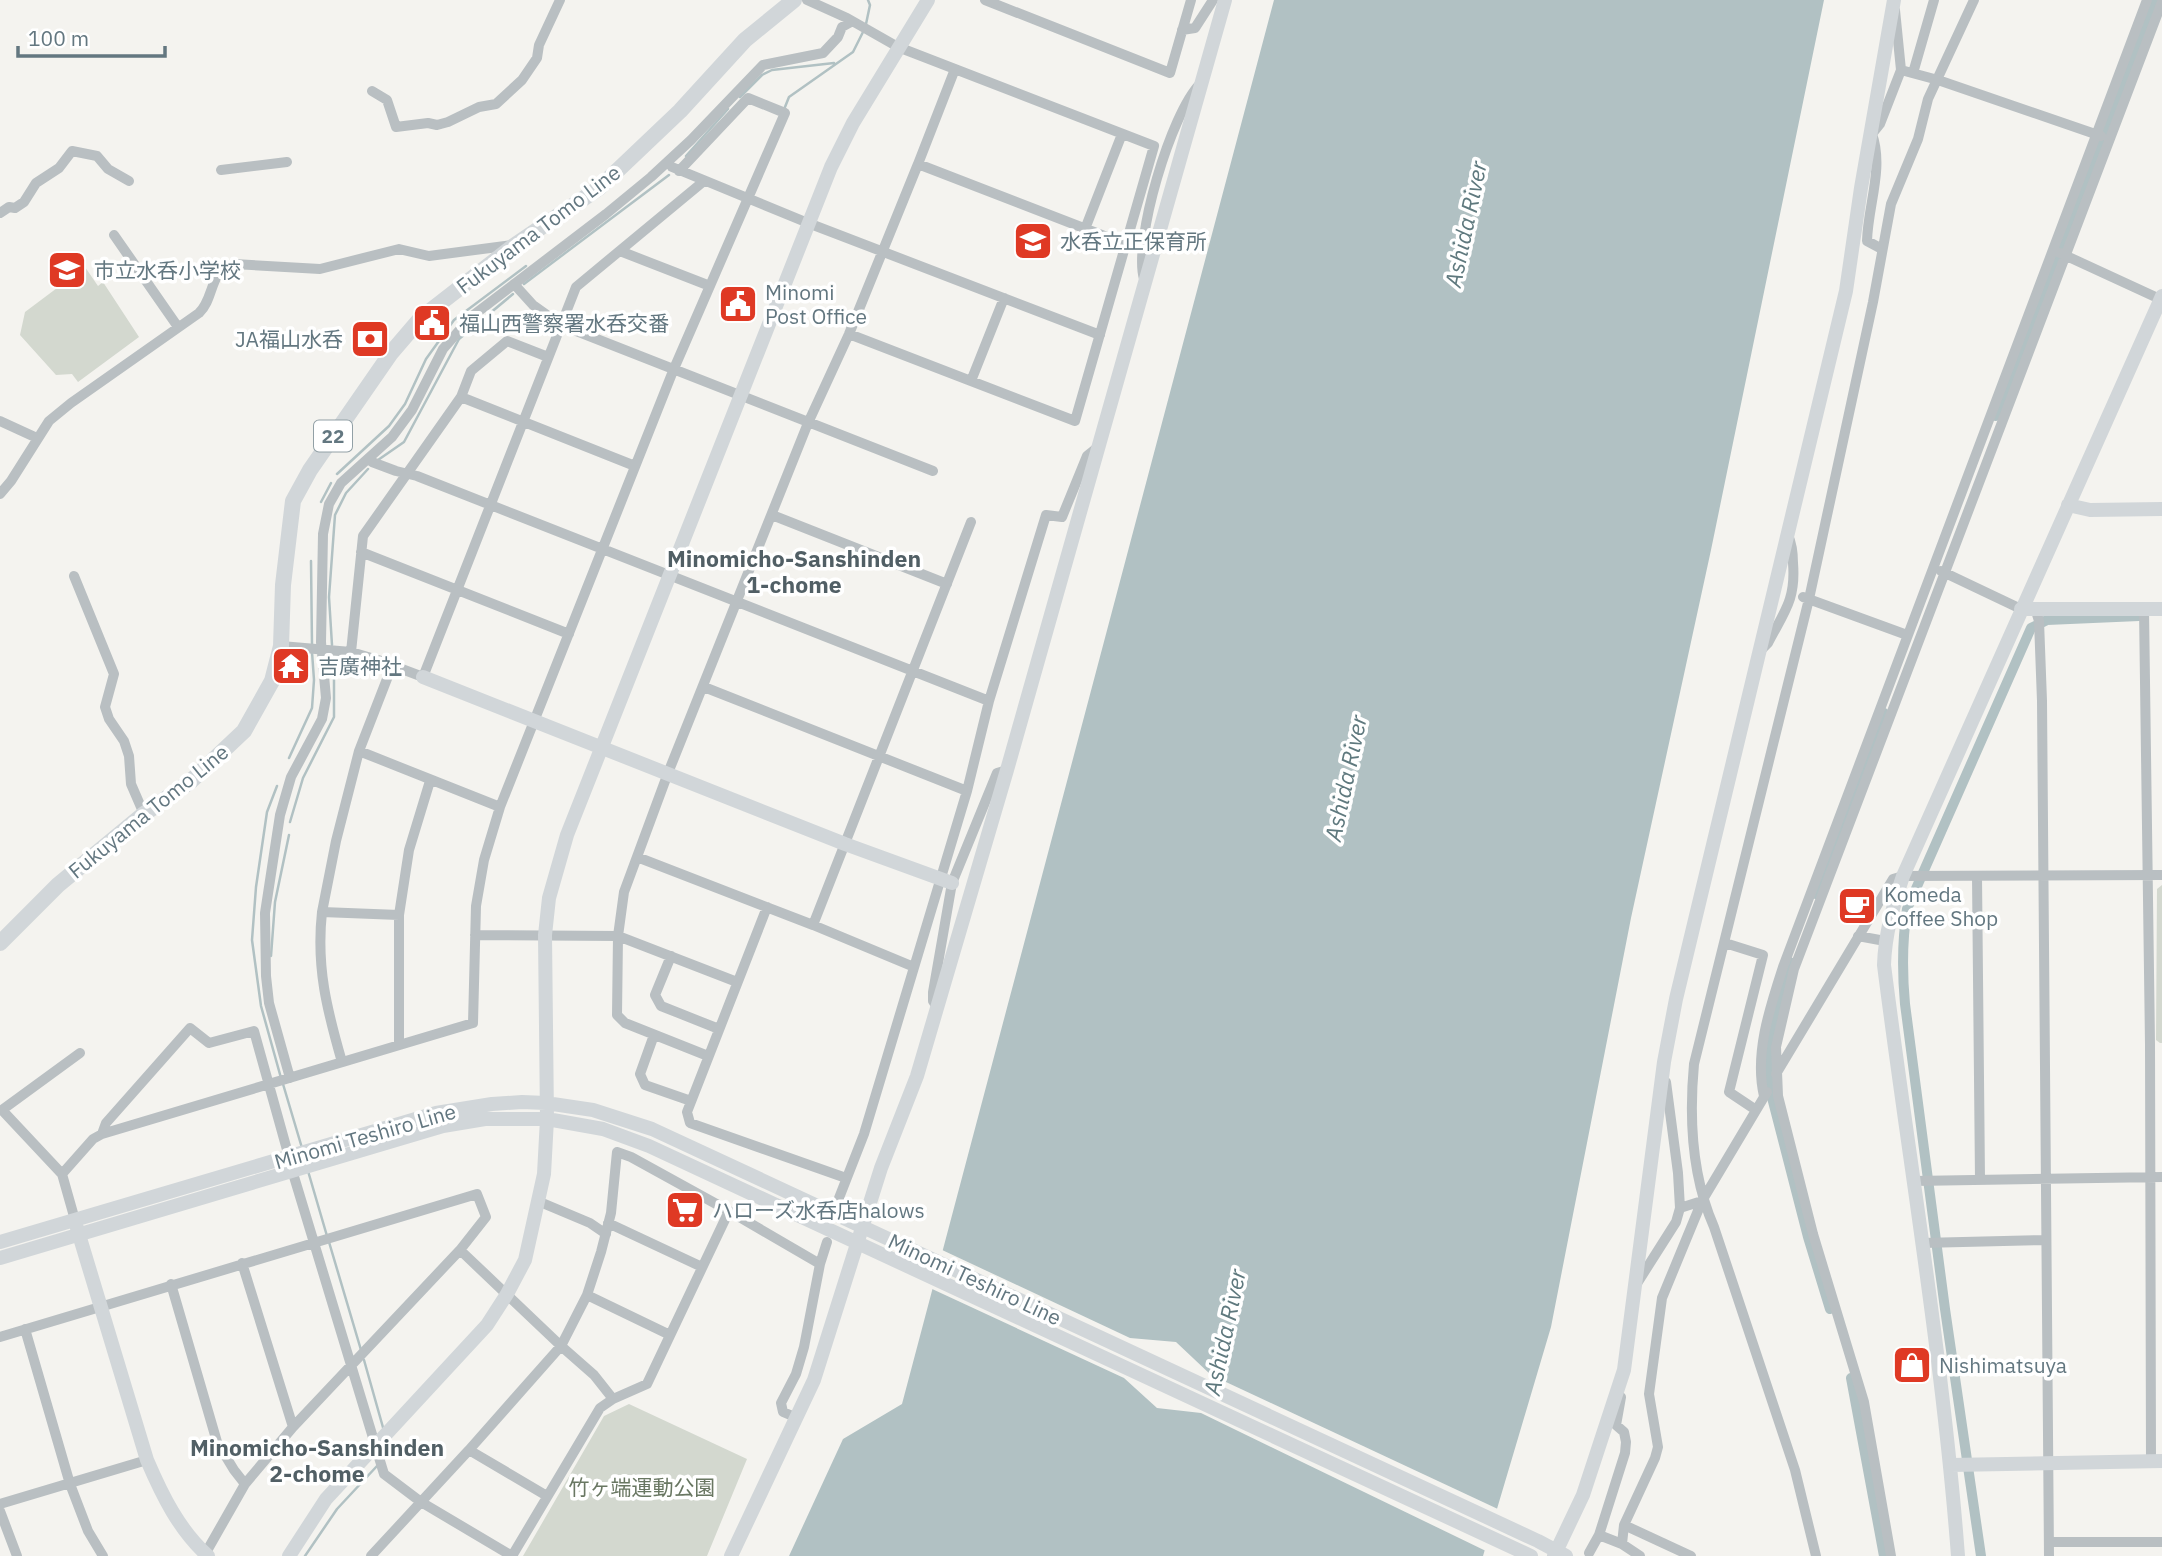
<svg xmlns="http://www.w3.org/2000/svg" width="2162" height="1556" viewBox="0 0 2162 1556" font-family="'IBM Plex Sans','Noto Sans JP',sans-serif">
<rect width="100%" height="100%" fill="#f4f3ef"/>
<path fill="#d3d8cf" d="M85,267l13,19 5,-4 36,55 -61,45 -6,-8 -16,1 -36,-40 5,-23z
M2162,885v158h-2l-4,-3 1,-151z
M629,1404l118,55 -40,97h-184l81,-140z"/>
<path fill="#b1c1c3" d="M1274,0h550l-113,550 -80,368 -80,409 -68,229h-694l54,-117 59,-35z"/>
<path fill="#f4f3ef" d="M940,1249l190,89 46,4 35,33 289,135 -12,42 -287,-139 -44,-5 -33,-30 -194,-90z"/>
<g fill="none" stroke-linecap="round" stroke-linejoin="round">
<path stroke="#b1c1c3" stroke-width="2.5" d="M866,24l4,-19 -2,-5
M740,97l22,-22 10,-5 62,-7
M785,107l4,-10 64,-45 11,-22
M686,156l42,-47
M524,284l145,-109
M378,460l26,-18 55,-103 54,-45
M337,474l52,-48 16,-22 21,-45 28,-39 72,-54
M321,502l10,-19
M311,561l1,84
M332,645l-3,-48 6,-82 11,-22 22,-24
M289,758l23,-50 2,-28 -2,-28
M277,786l-10,26 -11,75 -4,53 9,66 20,72
M290,822l13,-44 31,-61v-56
M271,956l4,-54 14,-67
M283,1084l19,64
M308,1171l19,65
M329,1242l32,108
M364,1360l20,71
M384,1459l6,-7 -3,-12
M305,1556l32,-47 40,-43"/>
<path stroke="#b1c1c3" stroke-width="10" d="M1996,416l158,-416
M1816,894l68,-181
M1790,962l-15,50 -7,45 1,29 39,151 22,72
M1851,1378l33,178
M1981,1556l-36,-247 -40,-305c-3,-33 -3,-63 2,-95l124,-281 16,-8 92,-4"/>
<path stroke="#b9bfc2" stroke-width="10" d="M807,0l40,18 51,29 256,99 -79,275 -226,-87
M985,0l185,73 21,-73
M1895,10l6,60
M1182,30l13,-2 18,-28
M1913,73l21,-73
M372,91l15,9 9,27 32,-4 9,2 11,-3 31,-15 17,-3 26,-24 15,-22 2,-13 21,-45
M918,164l37,-95
M672,167l136,56 292,112
M221,170l66,-8
M0,213l9,-6 6,1 9,-6 12,-19 23,-15 13,-17 25,5 11,13 21,12
M1085,229l37,-95
M114,235l64,92
M1882,249l-15,-8c1,-36 17,-73 5,-107l8,-10 21,-54 37,10 163,56
M620,251l90,35
M2060,253l102,47
M1144,279c-11,-38 27,-166 56,-195
M514,284l19,21 28,20 372,146
M971,381l33,-83
M461,397l174,69
M0,421l37,17
M372,462l24,9 21,5 572,225
M0,494l11,-13 38,-60 22,-18 128,-90c16,-15 10,-44 35,-49l86,5 79,-20 30,7 84,-11
M772,515l175,69
M361,552l208,82
M1941,571l80,38
M74,576l40,98 -9,33 4,12 15,22 5,15 2,28 13,30
M1803,597l104,38
M2144,609l6,435 1,417
M2036,611l3,10 3,80 7,855
M281,646l70,6 27,8 45,17 153,-390 128,-106
M1762,649l6,-6c16,-31 28,-43 25,-80 0,-10 -1,-19 -5,-28
M351,652l12,-116 98,-139 10,-26 36,-30 41,16
M392,666l-33,85 -23,90 -14,71 77,3 10,-65 21,-69
M704,687l263,104
M359,751l141,56
M637,857l176,68 101,42
M1977,876l3,303
M767,907l-80,205 3,11 156,55
M322,912c-6,55 5,98 20,150
M813,925l158,-403
M475,935l143,1 119,46
M1858,936l27,5
M1725,943l38,12 -34,137 27,18
M671,956l-16,39 6,11 58,23
M937,1007l-4,-6v-9l19,-109 45,-110 10,-3
M654,1035l-14,39 5,11 46,16
M399,1045v-130
M708,1056l-83,-33 -8,-8 1,-79 6,-44 44,-119 140,-350 41,-89 69,-170 207,80
M1776,1074l117,-195 10,-3 259,-1
M290,1078l-21,-75 -3,-27 -1,-63 15,-98 11,-38 31,-58 4,-21 -5,-56 2,-108 6,-30 12,-21 51,-46 20,-27 31,-61 28,-32 135,-103 45,-37 40,-37 72,-75 60,-12 15,-16 4,-10 9,-5
M1666,1082l12,91 2,35
M1764,1096c-10,-42 6,-89 19,-129l364,-967
M102,1134l4,-11 84,-95 19,15 45,-12 35,126
M292,1170l92,304 37,28 91,54
M62,1174l-60,-64 78,-57
M1914,1181l248,-4
M839,1198l25,-64 103,-343 22,-90 57,-186 16,2 25,-61 10,-8
M540,1202l50,21 16,11
M75,1220l-13,-46 31,-35 9,-5 371,-111 3,-117 8,-46 16,-53 173,-436 112,-258 -37,-15 -69,73
M608,1223l94,44
M1922,1243l123,-3
M242,1263l51,164
M820,1264l7,-22
M171,1284l46,158 17,28 11,14
M1636,1285l40,-63 4,-14 22,-7 65,-109
M587,1295l83,40
M25,1329l45,155 18,47 15,25
M0,1337l477,-143 9,23 -26,33
M547,1496l-78,-46 92,-104 26,-51 14,-43 10,-39 6,-61 14,5 98,54 91,53 -16,83 -8,27 -15,29 2,9 12,5
M0,1504l147,-44
M0,1511l17,45
M1624,1525l67,31
M1599,1535l23,9 18,12
M2049,1542h113
M1622,1544l2,-19 31,-67 3,-11 -9,-53 13,-96 40,-97
M1589,1553l10,-18 26,-82 1,-11 -2,-10 -8,-7 5,-28
M204,1556l41,-72 48,-57 167,-177 101,96 33,29 19,24
M371,1556l98,-106
M512,1556l88,-148 13,-9 34,-15 82,-173
M1816,1556l-21,-86 -81,-243c-22,-50 -25,-109 -20,-163l115,-465 64,-297 18,-98 27,-65 10,-40 46,-99
M1891,1556l-27,-154 -51,-168 -35,-138 -2,-49 18,-78 368,-967"/>
<path stroke="#d1d6d9" stroke-width="14" d="M2068,505l22,5 72,-1
M2021,609h141
M423,677l422,167 107,39
M77,1228l70,232c15,35 32,70 61,96
M0,1242l436,-129 56,-9 30,-2 24,1 47,7 59,19 886,412 28,15
M0,1258l443,-132 42,-7h62l56,10 46,17 882,410
M1951,1465l211,-4
M289,1556l37,-57 161,-174 20,-31 18,-34 19,-86 3,-55 -2,-184 4,-37 18,-63 264,-668 22,-44 75,-123
M731,1556l83,-176 67,-212 36,-92 90,-306 218,-770
M1554,1556l29,-61 41,-125 40,-308 12,-63 170,-708 15,-103 33,-188
M1958,1556c-15,-198 -49,-394 -74,-591 1,-31 9,-59 19,-89l259,-580"/>
<path stroke="#d1d6d9" stroke-width="16" d="M0,943l58,-58 86,-71 47,-33 53,-50 28,-50 9,-35 2,-61 10,-84 17,-31 81,-117 30,-35 94,-73 84,-57 81,-77 65,-71 49,-40"/>
</g>
<defs>
<g id="school-square" transform="scale(2.0125)"><rect x="-9" y="-9" width="18" height="18" rx="4" fill="#df3924" stroke="#fff"/><path d="M0-5L7-2L0 1L-7-2ZM-4 1L0 2.5L4 1V4Q0 6-4 4Z" fill="#fff"/></g>
<g id="civic-square" transform="scale(2.0125)"><rect x="-9" y="-9" width="18" height="18" rx="4" fill="#df3924" stroke="#fff"/><path d="M-.6-6.5H3V-4.5H.6V-3L4-1V1h2V6H-6V1h2V-1L-.6-3ZM-1.2 2.5V6h2.4V2.5Z" fill="#fff"/></g>
<g id="bank-square" transform="scale(2.0125)"><rect x="-9" y="-9" width="18" height="18" rx="4" fill="#df3924" stroke="#fff"/><path d="M-6-4H6V4H-6ZM0-2.3a2.3 2.3 0 1 0 0 4.6a2.3 2.3 0 1 0 0-4.6Z" fill="#fff"/></g>
<g id="temple-square" transform="scale(2.0125)"><rect x="-9" y="-9" width="18" height="18" rx="4" fill="#df3924" stroke="#fff"/><path d="M0-6L5-2H3V0L6.5 2.5H4V6H1.5V3h-3V6H-4V2.5H-6.5L-3 0V-2H-5Z" fill="#fff"/></g>
<g id="cafe-square" transform="scale(2.0125)"><rect x="-9" y="-9" width="18" height="18" rx="4" fill="#df3924" stroke="#fff"/><path d="M-5.5-4.5H6V0H3Q3 3.5 0 3.5H-2.5Q-5.5 3.5-5.5 0ZM3-3.2v2h1.7v-2ZM-6 4.5H4V6H-6Z" fill="#fff"/></g>
<g id="supermarket-square" transform="scale(2.0125)"><rect x="-9" y="-9" width="18" height="18" rx="4" fill="#df3924" stroke="#fff"/><path d="M-6-5.5h2.5l.6 2H6L4.5 2H-2.5L-4.4-4H-6ZM-1.5 3.2a1.3 1.3 0 1 0 .1 0ZM3 3.2a1.3 1.3 0 1 0 .1 0Z" fill="#fff"/></g>
<g id="shop-square" transform="scale(2.0125)"><rect x="-9" y="-9" width="18" height="18" rx="4" fill="#df3924" stroke="#fff"/><path d="M-5-2.5h2.3a2.7 3.5 0 0 1 5.4 0H5L5.5 6h-11ZM-1.5-2.5h3a1.5 2.3 0 0 0-3 0Z" fill="#fff"/></g>
</defs>
<g fill-rule="evenodd">
<use href="#school-square" x="1033" y="241"/>
<use href="#school-square" x="67" y="270"/>
<use href="#civic-square" x="738" y="304"/>
<use href="#civic-square" x="432" y="323"/>
<use href="#bank-square" x="370" y="339"/>
<use href="#temple-square" x="291" y="666"/>
<use href="#cafe-square" x="1857" y="906"/>
<use href="#supermarket-square" x="685" y="1210"/>
<use href="#shop-square" x="1912" y="1365"/>
</g>
<g text-anchor="middle" dominant-baseline="central" stroke-width="7" stroke-linejoin="round" paint-order="stroke">
<rect fill="#fff" stroke="#92a0a6" stroke-width="2" x="314" y="420.5" width="38" height="31" rx="5"/>
<g font-size="19" font-weight="bold" fill="#637780">
<text x="333" y="436">22</text>
</g>
<g font-size="21" fill="#637780" stroke="#fff">
<text transform="translate(538 229) rotate(-37)">Fukuyama Tomo Line</text>
<text transform="translate(148 811) rotate(-39)">Fukuyama Tomo Line</text>
<text transform="translate(365 1136) rotate(-16)">Minomi Teshiro Line</text>
<text transform="translate(975 1279) rotate(25)">Minomi Teshiro Line</text>
</g>
<g font-size="21" fill="#637780" stroke="#fff" text-anchor="start">
<text x="1060" y="241">水呑立正保育所</text>
<text x="94" y="270">市立水呑小学校</text>
<text x="765" y="292">Minomi<tspan x="765" dy="24">Post Office</tspan></text>
<text x="459" y="323">福山西警察署水呑交番</text>
<text x="343" y="339" text-anchor="end">JA福山水呑</text>
<text x="318" y="666">吉廣神社</text>
<text x="1884" y="894">Komeda<tspan x="1884" dy="24">Coffee Shop</tspan></text>
<text x="712" y="1210">ハローズ水呑店halows</text>
<text x="1939" y="1365">Nishimatsuya</text>
</g>
<g font-size="21" fill="#697762" stroke="#fff">
<text x="642" y="1487">竹ヶ端運動公園</text>
</g>
<g font-size="23" font-style="italic" fill="#5f797e" stroke="#fff">
<text transform="translate(1465 224) rotate(-78)">Ashida River</text>
<text transform="translate(1345 778) rotate(-78)">Ashida River</text>
<text transform="translate(1224 1332) rotate(-78)">Ashida River</text>
</g>
<g font-size="23" font-weight="bold" fill="#515f65" stroke="#fff">
<text x="794" y="558">Minomicho-Sanshinden<tspan x="794" dy="26">1-chome</tspan></text>
<text x="317" y="1447">Minomicho-Sanshinden<tspan x="317" dy="26">2-chome</tspan></text>
</g>
</g>
<path d="M18 46v10h147v-10" fill="none" stroke="#637780" stroke-width="3.5"/>
<text x="28" y="46" font-size="21" fill="#637780" stroke="#ffffff" stroke-width="5" paint-order="stroke">100 m</text>
</svg>
